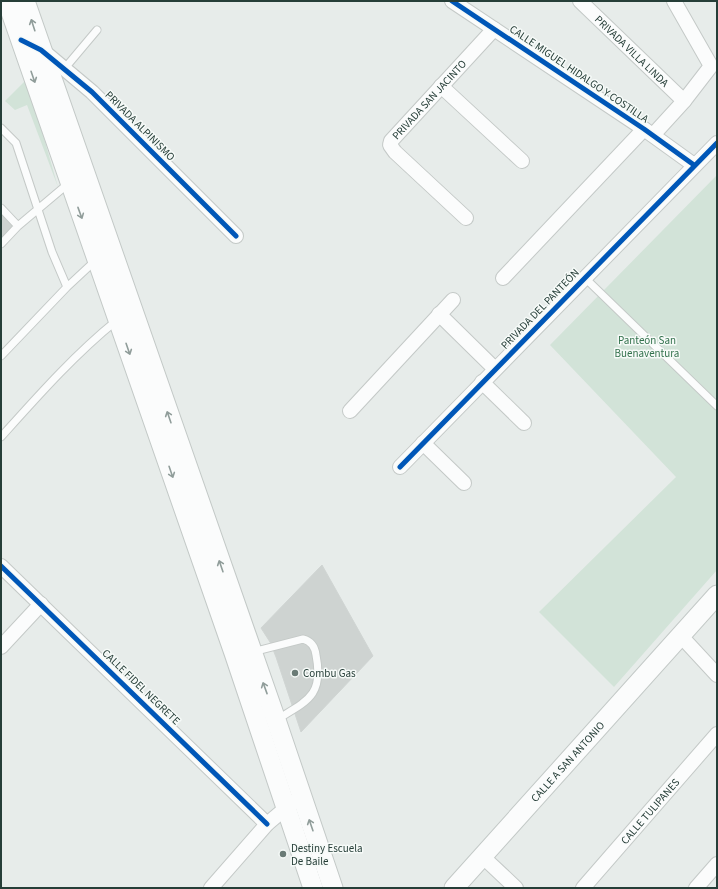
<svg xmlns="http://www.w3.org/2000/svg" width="718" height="889" viewBox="0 0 718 889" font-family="'Source Sans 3',sans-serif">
<rect width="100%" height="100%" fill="#e7ecea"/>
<path fill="#d2e3d8" d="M27,79l31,108 -31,-82 -12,5 -10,-9z
M717,175v395l-103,117 -75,-75 137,-135 -126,-132z"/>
<path fill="#ced3d1" stroke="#d0d5d3" d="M1,214l13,13 -13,13z
M322,565l51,91 -72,76 -25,-75 -6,-15 -9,-14z"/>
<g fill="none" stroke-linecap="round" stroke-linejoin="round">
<g stroke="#c4c9c7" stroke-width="9">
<path id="service" d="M65,68l32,-38
M1,128l15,15 36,109 15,35 -66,69
M1,208l17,18
M1,244l17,-18 51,-43
M584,277l133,129
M67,287l29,-27
M1,437c36,-40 73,-82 115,-116
M253,652l50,-13c8,2 12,8 13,16 8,41 -9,46 -40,65"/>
</g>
<g stroke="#c4c9c7" stroke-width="16">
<g id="minor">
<path d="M452,1l192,128 50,36"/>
<path id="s1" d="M580,1l104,100"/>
<path d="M42,50l50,42 144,144"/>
<path d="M441,86l81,75"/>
<path d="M653,135l31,-34 27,-35 -37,-65"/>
<path id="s2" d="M466,218l-71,-66 -5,-7 1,-4 103,-112"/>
<path d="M503,278l141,-149"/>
<path d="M439,314l56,55"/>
<path d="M482,382l42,41"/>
<path d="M350,411l103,-111"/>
<path d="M423,443l41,40"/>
<path d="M400,467l317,-324"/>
<path d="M1,566l266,258"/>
<path d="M680,635l37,40"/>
<path d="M1,647l40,-43"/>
<path d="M482,856l34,32"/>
<path d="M211,888l56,-64 26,-22"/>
<path id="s3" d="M583,888l134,-154"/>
<path d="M696,888l21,-24"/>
</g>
</g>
<g stroke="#c3c9c7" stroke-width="21">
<g id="secondary">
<path d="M7,1l227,652 79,235"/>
<path d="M25,1l251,719 57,168"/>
<path id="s4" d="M454,888l263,-293"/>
</g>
</g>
<use href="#service" stroke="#fbfcfc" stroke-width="7"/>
<use href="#minor" stroke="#fbfcfc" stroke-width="14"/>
<use href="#secondary" stroke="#fbfcfc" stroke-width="19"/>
<g stroke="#f6faf8" stroke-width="8">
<path id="cycleway" d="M452,1l192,128 50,36
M21,40l20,10 51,42 144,144
M400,467l317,-324
M1,566l266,258"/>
</g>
<use href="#cycleway" stroke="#0057b8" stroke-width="5"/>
</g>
<defs><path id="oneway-shaft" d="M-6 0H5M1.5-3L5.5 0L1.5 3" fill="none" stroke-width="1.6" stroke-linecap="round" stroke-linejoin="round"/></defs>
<g stroke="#909d9a">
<use href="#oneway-shaft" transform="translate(33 25) rotate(-108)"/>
<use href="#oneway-shaft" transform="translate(33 77) rotate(71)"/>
<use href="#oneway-shaft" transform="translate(80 213) rotate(70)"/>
<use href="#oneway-shaft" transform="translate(128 349) rotate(71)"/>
<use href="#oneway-shaft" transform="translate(169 417) rotate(-109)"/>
<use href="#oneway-shaft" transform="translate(171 472) rotate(71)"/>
<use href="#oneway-shaft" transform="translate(221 566) rotate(-109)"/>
<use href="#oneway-shaft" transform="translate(265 688) rotate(-110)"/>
<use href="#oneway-shaft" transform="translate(311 825) rotate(-109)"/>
</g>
<g fill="#6a7b76" stroke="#f6faf8" stroke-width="1.5">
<circle cx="295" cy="673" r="4"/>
<circle cx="283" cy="854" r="4"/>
</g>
<g text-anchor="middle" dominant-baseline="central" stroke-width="3" stroke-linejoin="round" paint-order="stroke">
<g font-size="11" fill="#263e38" stroke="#f6faf8">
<text stroke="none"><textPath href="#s1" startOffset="72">PRIVADA VILLA LINDA</textPath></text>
<text transform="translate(579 74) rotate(34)">CALLE MIGUEL HIDALGO Y COSTILLA</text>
<text stroke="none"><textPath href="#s2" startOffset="166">PRIVADA SAN JACINTO</textPath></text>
<text transform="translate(140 126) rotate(45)">PRIVADA ALPINISMO</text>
<text transform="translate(540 309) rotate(-46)">PRIVADA DEL PANTEÓN</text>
<text transform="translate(141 687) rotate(44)">CALLE FIDEL NEGRETE</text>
<text stroke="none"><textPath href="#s4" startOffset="170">CALLE A SAN ANTONIO</textPath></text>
<text stroke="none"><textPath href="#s3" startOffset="102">CALLE TULIPANES</textPath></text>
</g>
<g font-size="11" fill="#33724d" stroke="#f6faf8">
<text x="647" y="340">Panteón San<tspan x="647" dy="13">Buenaventura</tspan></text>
</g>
<g font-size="11" fill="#263e38" stroke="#f6faf8" text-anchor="start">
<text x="303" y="673">Combu Gas</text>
<text x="291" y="848">Destiny Escuela<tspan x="291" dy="13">De Baile</tspan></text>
</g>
</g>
<rect width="718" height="889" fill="none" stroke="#263e38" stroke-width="4"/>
</svg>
